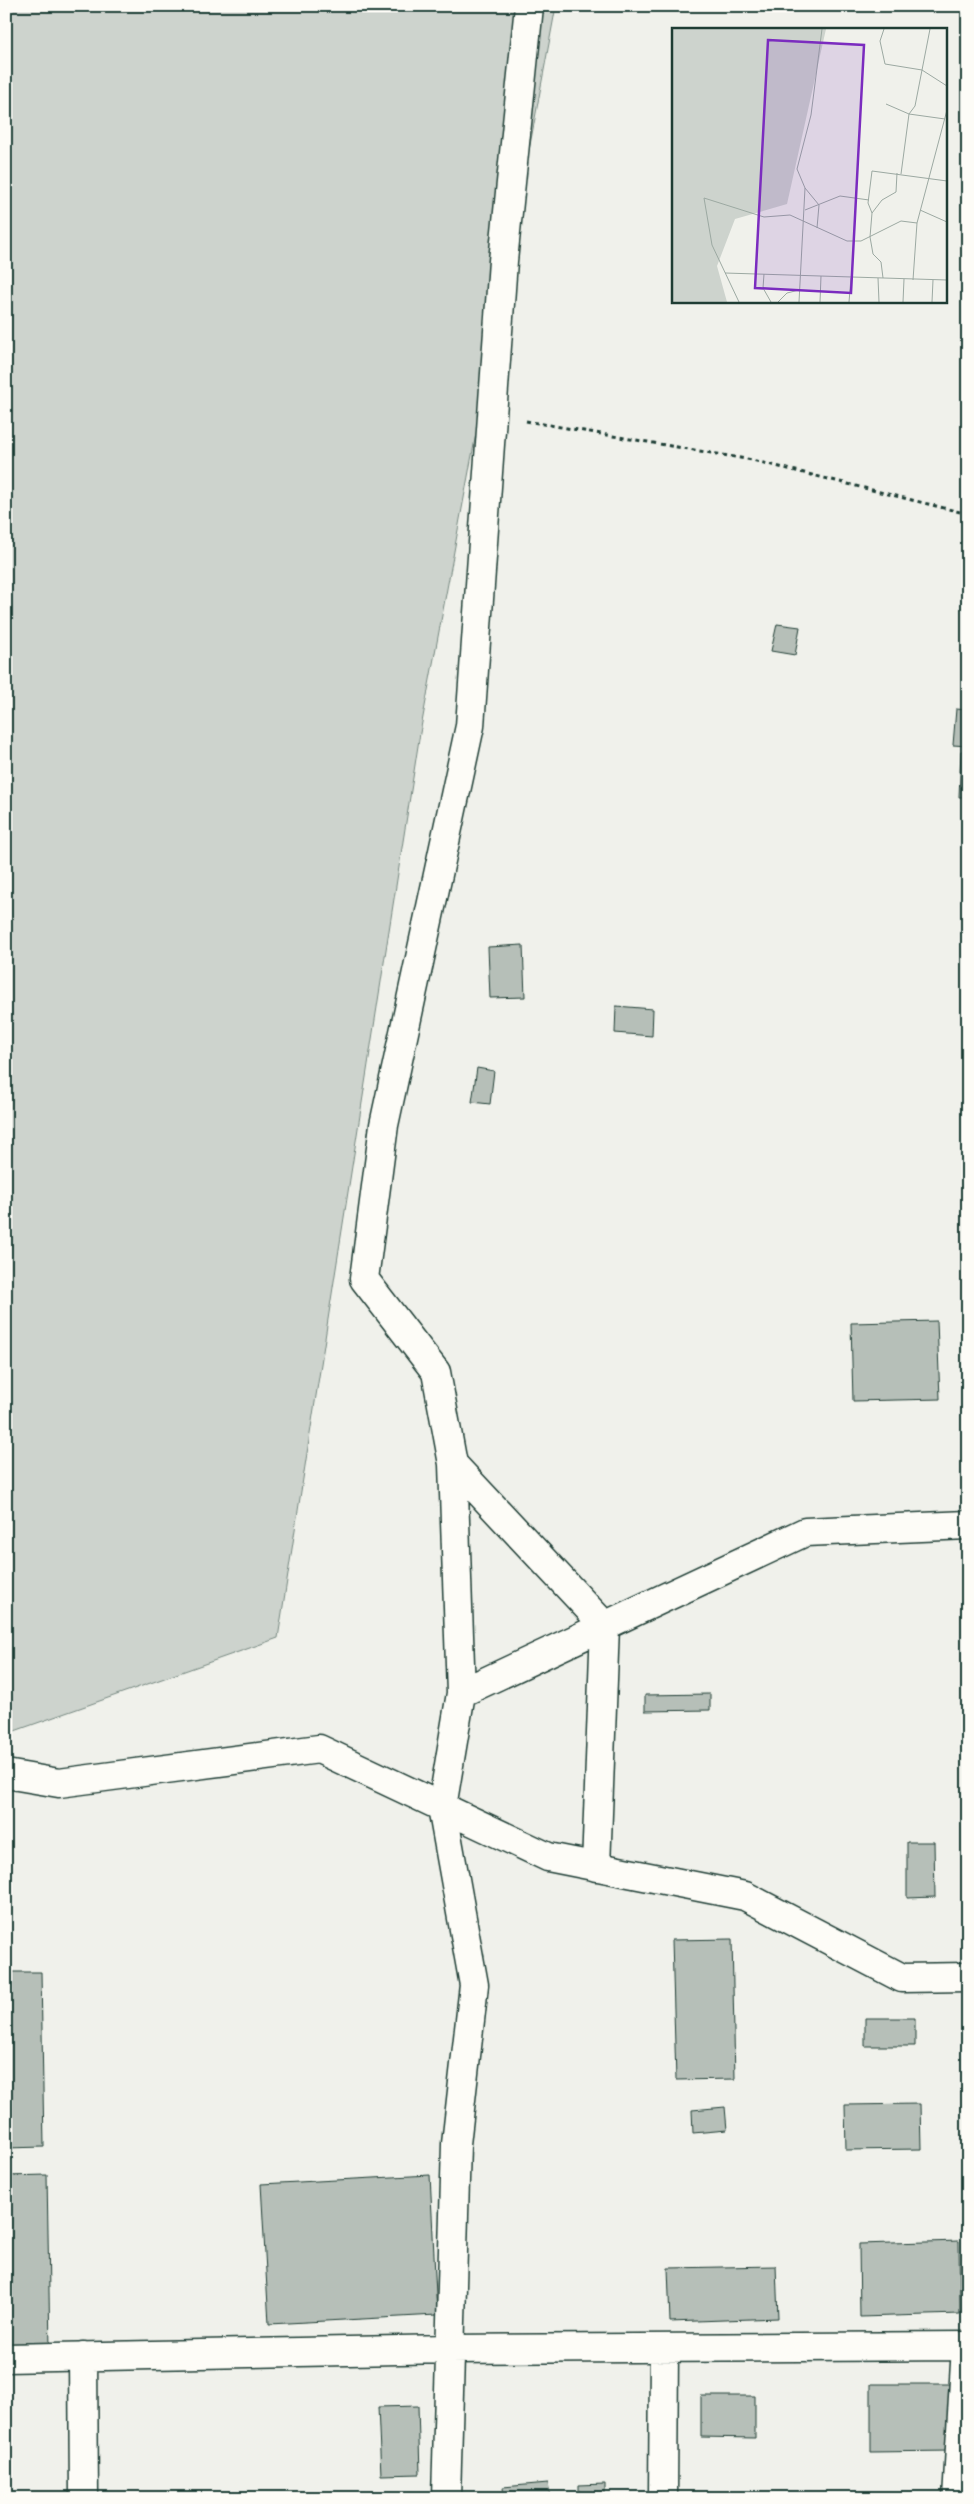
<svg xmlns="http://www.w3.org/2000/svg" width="974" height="2504" viewBox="0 0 974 2504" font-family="'Indie Flower',sans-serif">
<rect width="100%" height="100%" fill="#f0f1eb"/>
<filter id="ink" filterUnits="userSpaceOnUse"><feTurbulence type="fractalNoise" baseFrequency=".02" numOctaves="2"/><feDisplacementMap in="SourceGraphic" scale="10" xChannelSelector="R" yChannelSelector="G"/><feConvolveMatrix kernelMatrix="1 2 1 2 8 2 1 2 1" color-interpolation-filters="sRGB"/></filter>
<g filter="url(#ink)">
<path fill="#cdd3cd" stroke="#768880" d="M6,6h550l-136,727 -142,905 -272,96z"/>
<path fill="#b6bfb8" stroke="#1f3d34" d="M966,60h2v23h-1z
M777,624l23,3 -5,28 -24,-4z
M956,709l12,1v36l-15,-1z
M961,751h7v46h-9z
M523,945l2,52 -35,1 -2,-51z
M616,1006l37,3 -1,27 -37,-3z
M477,1068l17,3 -4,33 -18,-2z
M937,1321l3,78 -87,2 -2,-78z
M710,1694v16l-65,1v-16z
M907,1842h27l1,55 -28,1z
M732,1939l3,140 -59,1 -4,-140z
M6,1972h35l3,175 -38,1z
M865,2018h50v28h-50z
M920,2104l1,45 -75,1 -1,-45z
M725,2107l2,23 -34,3 -1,-23z
M47,2175l3,175 -44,1v-175z
M430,2175l7,140 -168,9 -8,-140z
M959,2241l1,73 -100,3 -1,-73z
M776,2266l2,52 -108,4 -2,-54z
M871,2384h79v67l-79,1z
M701,2396h54v42l-54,-1z
M418,2406l2,68 -39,1 -3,-68z
M548,2483l2,15h-46l-1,-11z
M605,2484v14h-26v-13z"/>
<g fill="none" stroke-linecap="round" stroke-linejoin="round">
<g stroke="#1f3d34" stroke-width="31">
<path id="minor" d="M529,6l-26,255 -33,465 -86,399 -20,154 72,93 17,92 152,162 -9,241
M461,1693l344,-161 163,-7
M6,1774l53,9 260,-34 229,108 197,39 157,82 66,-1
M83,2356l1,142
M6,2358l443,-9 519,-3
M446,2498l10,-354 18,-159 -32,-178 19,-114 -8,-229
M663,2498l1,-150
M957,2498l9,-152"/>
</g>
<path stroke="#1f3d34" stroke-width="3" stroke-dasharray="4 4" stroke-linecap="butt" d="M526,421l226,39 216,54"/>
<use href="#minor" stroke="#fdfcf7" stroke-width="28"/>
</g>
</g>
<g transform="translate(672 28)">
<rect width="275" height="275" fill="#f0f1eb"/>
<path d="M0,1h154l-39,175 -52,15 -18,47 10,36h-55z" fill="#cdd3cd"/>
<path fill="none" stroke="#9ca9a2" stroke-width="1" d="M212,1l-4,12 5,23 37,6 25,16M214,76l23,10 36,5M229,146l8,-60 6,-8 15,-77M32,170l60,19 26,-2 57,26h14l40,-20 16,2M32,170l8,47 27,57M133,182l35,-14 29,4M248,182l27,12M200,185l10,-13 14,-8 1,-19M145,200l2,-23 -14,-17 -8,-19 14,-54 11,-86M53,245l222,7M92,246l-1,14 8,14M206,250l1,24M211,250l-2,-16 -8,-8 -3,-17 2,-24 -4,-10 4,-32 75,10M241,252l4,-57 30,-113M106,274l9,-9 12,-3M127,274l6,-114M148,274l1,-26M177,274l2,-24M231,274l1,-23M260,274l1,-22"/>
<path fill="#7b2cbf" fill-opacity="0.15" stroke="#7b2cbf" stroke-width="2.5" d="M96,12l96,5 -13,248 -96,-5z"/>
<rect width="275" height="275" fill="none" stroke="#1f3d34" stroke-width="2.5"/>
</g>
<rect width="974" height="2504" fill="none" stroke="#fdfcf7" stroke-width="25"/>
<rect x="12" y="12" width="949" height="2479" fill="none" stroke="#1f3d34" stroke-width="2" filter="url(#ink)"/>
</svg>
